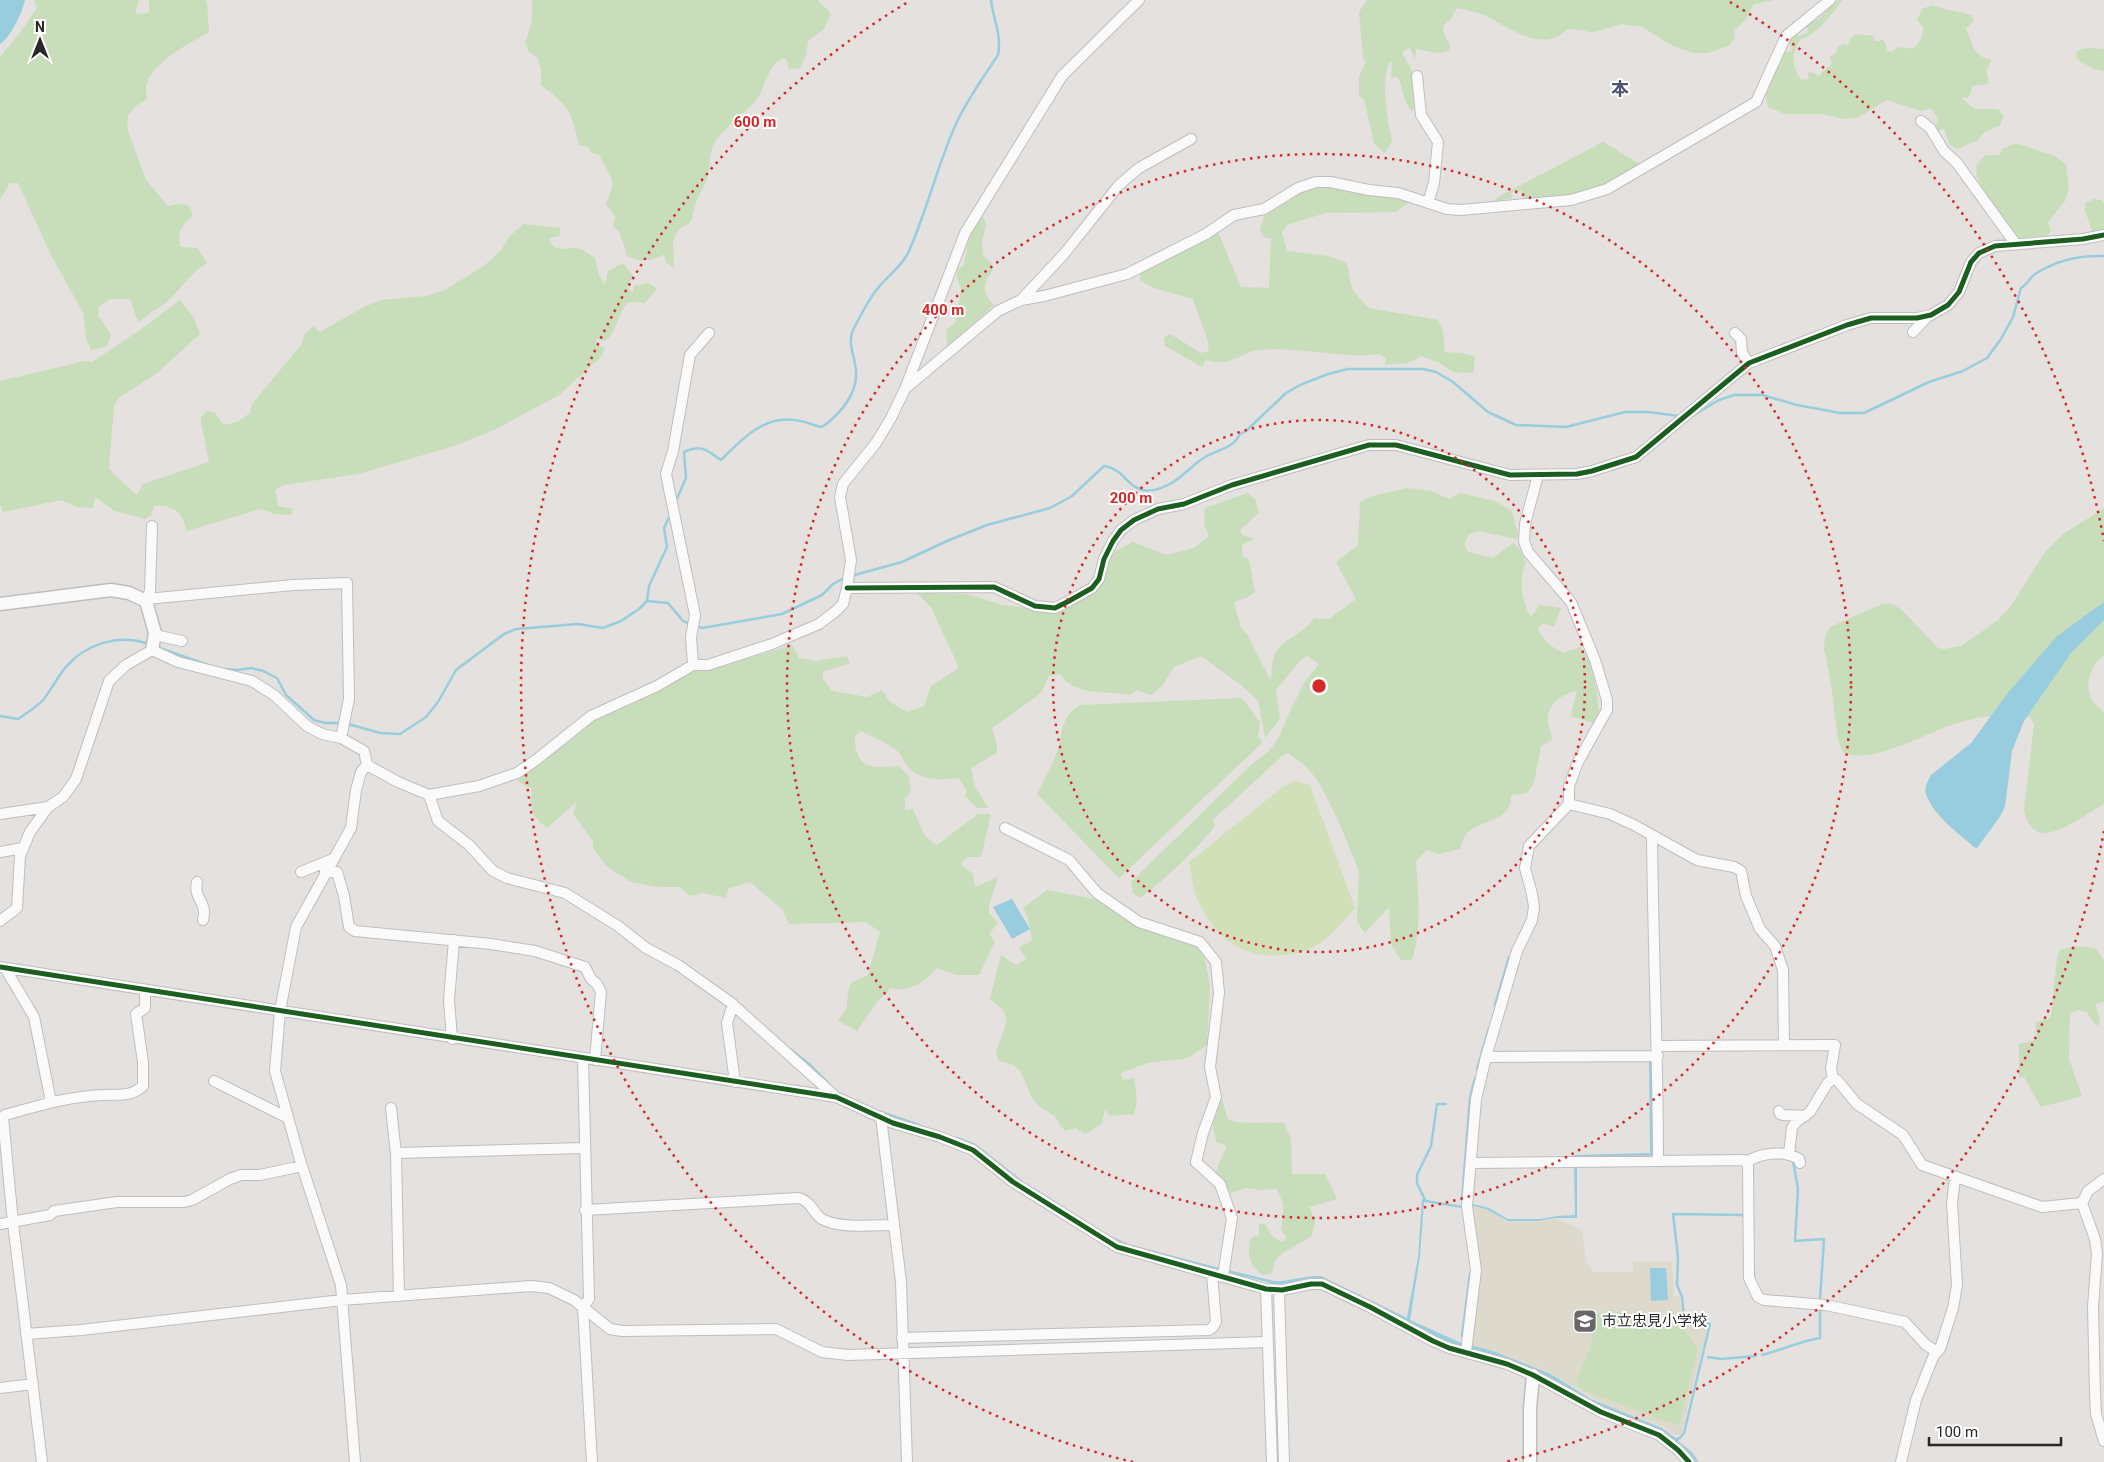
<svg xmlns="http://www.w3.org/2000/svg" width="2104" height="1462" viewBox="0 0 2104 1462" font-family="Roboto,'Noto Sans JP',sans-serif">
<rect width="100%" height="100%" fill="#e4e1de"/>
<path fill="#ded9cd" d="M1472,1207l14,2 21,12 32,1 17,-4 23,11 3,2 4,31 8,10h39v-10l39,-1 2,35 6,1 3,20 25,8 -27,110h-6l-12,-8 -62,-24 -50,-30 -60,-23 -19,-5 9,-75z"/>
<path fill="#c8ddba" d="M34,0h105l-4,14 14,-1v-13h56l2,2 2,30c-19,11 -61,32 -63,56 -1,3 1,8 1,11l-10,6 -9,10 -1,13 19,52 22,26 10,-2 10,1 5,10c-11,11 -17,16 -12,32l16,1 10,15 -10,7 -30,32 -29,20 -8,-23h-20l-11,8 -1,9 13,18 -4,12 -16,4 -5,-12 -3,-25 -32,-58 -33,-72h-8l-10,17v-143l22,-27 15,-22z
M532,0h286l13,14 -7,15 -16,12 -2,14 -6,13 -11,1 -3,-11c-18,2 -20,30 -30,42 -13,16 -32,26 -42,44 -6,11 -3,26 -8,38 -3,7 -8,13 -10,21 -5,15 -1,19 -17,26l-6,12 1,27 -9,-6v-8c-12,7 -27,9 -39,1 1,-8 -5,-13 -6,-22l-7,-7 2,-9 -9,-13 6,-16v-9l-13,-24 -9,-3 -2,-5 -9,-2c-8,-34 -10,-39 -38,-60v-16l-3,-11 -9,-6 -4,-10c7,-14 8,-27 7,-42z
M1367,0h408l-21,4 -9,16 -10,10 -1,9 -5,7 -21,7h-15l-22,-8 -29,-18 -21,-3 -29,9 -10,-3 -15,-1c-24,26 -58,-2 -83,-14 -8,-3 -18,-5 -27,-7l-7,12 -7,6v5l7,15 -1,5 -11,2 -22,-4 -1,11 -5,-12 -8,4 10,19 2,36 -2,4c-9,-9 -9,-22 -14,-34l-7,1 1,-17 -3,1c-8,26 -2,53 3,79l-7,12 -11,-9 -10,-45 -5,-2v-20l7,-15 -3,-4 -4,-46z
M1839,0h3l-1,2c-12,15 -22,31 -40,37 -10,16 -10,24 0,41l8,-1 -1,-7 7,1 3,3 14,-12 -2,-8 5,-2 3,-7 6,-3 4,1 2,-6 6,-5 17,2 2,5h4l2,-2 4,3 2,8 3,2 9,-5 14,2c7,-7 10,-12 10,-22l-6,-7 5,-11 11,-4c9,5 27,6 38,10l3,6 -8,7c6,16 7,29 26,32l-6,11 3,13 -17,2 -1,7 -4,5h-6l14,11h23l6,7 -4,9 -17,8 -7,9h-4l-14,7 -8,-4 -6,-16 -6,2 -2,-6 2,-6 -7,-11 -10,3 -34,-11 -30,18 -12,1 -22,-5h-38l-17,-7 -3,-16 19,-40 5,1 3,-2 -2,-7v-5l6,-4 4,2 8,-4 -1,-7c19,-8 18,-16 32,-25z
M2092,48l12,1v22l-11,-2 -16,-10 -1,-7 6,-3z
M1603,142l37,22 -1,3 -35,19 -33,11 -47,2 -3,-8 -10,1 1,6 -18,3 4,-4z
M2016,143l39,13 11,9 3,22 -4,14 -17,21 3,9 -4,5 -28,2c-11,-14 -49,-54 -42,-74 2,-3 6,-6 8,-9h15l2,-6z
M1313,186h12l74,12 10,4 -13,10 -70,1 -37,11 -7,8 5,19 41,5 19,7 5,26 16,19 70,12 5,11 2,21 16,1 14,3 -2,17 -20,-1 -13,-9 -19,-7 -13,7 -23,2 1,-6 -7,-5c-38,5 -80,-8 -118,-4 -22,2 -29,18 -55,10l-4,7 -37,-21 -1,-8 6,-4 31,19 8,-2 -2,-13 -14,-39 -39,-11 -14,-8v-8l78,-40 23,55 28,1 2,-49 -7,-2 -4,-7 6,-19 33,-20z
M2094,199l7,1 3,4v26l-12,2 -7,-22v-7z
M983,216l3,8 -4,18 1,13 7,7 3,8c-11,14 -11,23 1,35l-47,43 -1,-18 10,-8 5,-34 -4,-9v-9l7,-5c3,-19 5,-34 19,-49z
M523,224l37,4v8l-11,2c5,16 15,9 28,10 6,1 13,7 18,10l4,17 6,10 3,-14 15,-8 10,13 -6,11 6,6 1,-7 15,-3 8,6 -12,14 -16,-1c-12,10 -11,30 -24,39l-9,-3 1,6 8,5 -4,8 -42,38 -63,34 -42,17 -96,28 -74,11 -9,5 3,16 15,3 -2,6 -16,-1 -14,-5 -75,22c-2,-18 -13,-27 -32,-25l-3,9 -6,4 -30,-8 -20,-14 -2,11 -17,-1 -14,-7 -59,12 -3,-8v-123l85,-20 7,1 54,-36 34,-26 14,18 6,16 -44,40 -36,23 -6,8 -5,63c8,11 18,17 28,27l6,-11 66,-22 -8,-40v-5l6,-6 7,1 10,13 13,-3 13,-9 2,-9 49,-59 4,-11 8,-8 7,6 44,-25 17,-7 45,-4 19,-6 40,-25 16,-15 9,-14z
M1408,488l24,3 17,8 11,-6 35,8 17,10 6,23 -2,5 -38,-8 -9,3 -5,10 4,8 25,6 20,-15 7,6 6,14c-8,15 -4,40 5,54l9,-12 21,3 -7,19 -10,-4 -6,4c4,14 13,19 25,26l17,-6 10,13 7,33 2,19 -5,11 -23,-7 6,-26c-13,4 -27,11 -29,26 -1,7 4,17 4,24l-11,6 -7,37 -7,10 -16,2c2,26 -32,25 -45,39 -3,4 -4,11 -6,15l-21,5 -12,-4 -11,11c2,33 6,67 -4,99h-11l-10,-16 -2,-37 -24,26 -8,-11 2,-51 -22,-53 -19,-37 -12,-15 -18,-13 -7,4 -68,63 2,6c-22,27 -47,51 -75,72l-7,-5 -2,-11 120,-117 18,-14 10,-14 10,-24 15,-30 15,-19 -12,-8 -8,6 -23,28 4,29 -15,19 -7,-37 -17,-16 -40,-29 -27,11 -12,19 -11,9 -15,-5 -6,5c-24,-5 -55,2 -70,-21l-11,2 -8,17 -49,35 5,17v8l-26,15 4,18 13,22h-11l-12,-12 2,-5 -8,-13c-16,2 -36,3 -49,-9 -6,-5 -7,-14 -14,-19 -10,-8 -23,-13 -35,-19l-6,5c-1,32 17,33 43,30l11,10 2,16 -6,6v12l8,-1 12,27 12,9 41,-31h13l-10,43h-13l-8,7 13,10 2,13 23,-10 -9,28v8l9,10 -9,11 6,8 -16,33h-23l-20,-7c-10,14 -27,25 -45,20l-15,15 -19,28 -19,-10 9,-14 1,-16 4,-9 16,-7 12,-43 -14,-10 -77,2 -7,-15 -32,-27 -21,6 -3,10 -23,-5 -13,3 -10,-9h-21l-28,-5 -24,-15 -14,-19v-7l-20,-27 4,-12 -30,26c-16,-12 -18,-21 -15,-39l-16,-9 36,-28 14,-8 32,-27 95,-46 17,-1 82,-25 7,13 17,3 31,-5 3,7 -27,9v7l9,12 35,6 15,-7 8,12 17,10 17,-6 7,-20 28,-18 -28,-61 -14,-14 50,1 35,11 35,4 32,-7 25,-24 19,-26 20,-10 33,13 28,-7 15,-12 -5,-12 1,-16 43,-15 7,6 4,14 -19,17 2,5 12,4 -12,6v11l7,4 6,32 -9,6 -12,4 7,26 6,6 24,47c1,-9 0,-24 6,-31 11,-13 26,-16 37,-32l15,1 27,-20 -20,-37 22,-17 2,-43 12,-6z
M2104,508v147c-12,8 -20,29 -13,43 3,6 8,10 13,14v92c-15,8 -52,37 -68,27 -7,-4 -10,-13 -12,-20l10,-87 -4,-7c-19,-3 -43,-2 -62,3 -32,6 -96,48 -125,32l-5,-12 -7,-56 -7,-36 1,-11 5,-10 52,-23h11l10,7 35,37 6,1 17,-3 36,-25 14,-15 34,-54 17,-17z
M1242,698l18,24 -2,15 5,5 -144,136 -82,-84c6,-12 13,-24 18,-37 9,-21 3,-39 25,-52z
M1047,890l52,10 77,30 27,20 7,36 -3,59 -19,13 -41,5 -26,10 2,7 11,-2 3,21 -3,15 -24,2 -5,-7 -3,14 -16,11 -11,-6 -9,3c-6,-4 -6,-6 -9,-12 -5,-7 -16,-10 -22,-17 -12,-17 -9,-39 -36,-41l-3,-8 11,-32 -4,-11 -13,-11 11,-44 15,10 11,-6 -8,-11 13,-8 -4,-22 -5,-10z
M2076,946l19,2 9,12v42l-8,2 4,19 -4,3 -9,-14 -9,-2 -8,3 -1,46 13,37 -41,11 -17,-30 -5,1v-34l18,-4 -2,-17 16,-6 5,-52 3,-15z
M1222,1099l6,21c18,5 38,1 56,3l7,16 1,35h33l12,25 -28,8 6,13 -3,16c-9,6 -33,17 -37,25 -2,3 -2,8 -3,12l-10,2c-14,-12 -14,-18 -12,-36l9,-4v-11h6l8,13 9,5 5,-4 -6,-9c3,-15 4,-27 -5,-40l-15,1 -15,-2 -14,5 -13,-2c-8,-16 1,-29 8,-45l-11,-4c-2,-22 -12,-25 6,-43z
M1610,1310l72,17c7,6 8,15 16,21l-19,78 -97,-36 -5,-5v-8l14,-31 3,-29 6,-4z"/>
<path fill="#d1e0b8" d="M1294,781l16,4 45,123c-11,12 -21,26 -35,35 -10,7 -24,11 -36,12 -40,4 -68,-16 -85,-52 -6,-11 -7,-28 -10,-41l94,-75z"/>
<path fill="#98cddf" d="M0,0h25c-3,13 -14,37 -25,44z
M2104,602v18l-33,33 -47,68 -12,30 -7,56 -6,11 -22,30 -3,-1c-16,-14 -41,-32 -48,-53 -2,-7 2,-13 5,-19l40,-32 36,-49 49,-57z
M1012,899l18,30 -18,10 -19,-32z
M1649,1062h3l1,93 -79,2v-2l76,-2z
M1574,1168h3v50h-21l-17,3h-31l-22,-12 -13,-3v-2l16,4 19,11h32l17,-3 18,-1z
M1422,1199l40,7 -1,2 -37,-6 -4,54 -10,64 49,22 34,9 58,23 40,25 71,29 14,10 5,-2 -4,8 -84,-40 -44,-27 -103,-35 -108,-55 -67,-2 1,-4c17,1 32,-6 49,-5l86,42 11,-61z
M1650,1268h16l2,32 -17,1z"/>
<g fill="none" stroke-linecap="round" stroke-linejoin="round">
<path stroke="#98cddf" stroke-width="2.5" d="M1694,415l25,-15 15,-5h28l35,10 43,8h24l65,-31 34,-11 24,-13 14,-19 12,-22 8,-29c6,-3 8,-10 14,-14 20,-13 45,-19 69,-18
M675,503l11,-25 -2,-26c19,-8 22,-2 37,8 22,-22 45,-47 79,-39 8,1 14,5 22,6 20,-14 39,-37 33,-63 -2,-11 -7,-23 -2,-34 7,-13 15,-30 25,-42 11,-14 23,-20 31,-37 18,-41 28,-84 46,-125 11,-25 28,-48 43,-71 4,-20 -5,-36 -7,-55
M851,576l51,-14 45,-21 40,-16 63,-17 22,-12 32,-30c20,3 23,21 39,24 9,2 17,-1 25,-5 14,-7 24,-20 37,-28 12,-7 29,-9 35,-23l6,-3 40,-38 14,-8 28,-11 20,-5h75l13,3 17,10 35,30 28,13 50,2 59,-15h23l31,4
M647,601l21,2 15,18 8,3
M696,626l6,2 80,-14 40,-19 11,-11 13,-7
M157,647l51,18
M223,669l14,1 14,-2 12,3 14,7 9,17 28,25 11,3h18
M0,716l18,3c8,-6 18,-11 25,-19 8,-10 14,-22 22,-32 20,-24 54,-35 84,-24
M348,724l32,9 20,1 26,-17 12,-15 18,-32 48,-36 12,-5 62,-5 25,4 18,-7 18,-12 8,-8 2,-15 18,-39 -3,-19 7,-15
M1495,1005l14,-48
M790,1049l19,15 21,21
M1477,1069l12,-41
M881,1112l38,13
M957,1138l18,7 47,37 32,20
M1793,1161l5,28 -3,52 29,-2 -4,60
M1425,1200l-8,-17v-8l14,-29 6,-42h9
M1462,1200l8,-103 5,-19
M1112,1238l15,7 95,25
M1227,1271l46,11
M1462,1336l8,-62
M1762,1355c20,-5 38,-14 58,-17v-30
M1708,1357l13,2 35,-3
M1680,1438l4,-5 26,-109 -26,-8 -2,-19 -5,-12 1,-28 -5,-43 70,1
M1677,1442l14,11 6,9"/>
<g stroke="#bfbebf" stroke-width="12">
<path id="minor" d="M1417,76l4,39 17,27 -4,41 -6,20
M1921,121l9,7 14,23 13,12 58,80
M1021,300l43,-46 55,-69 20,-17 52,-29
M1913,332l14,-15
M1735,333l6,6 1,14 7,10
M906,388l92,-77 23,-11 23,-4 83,-22 79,-40 28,-19 30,-6 34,-21 18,-6h14l39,8 29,3 49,16 14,1 110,-10 36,-11 149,-87 30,-66 44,-36
M847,588l147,-1 41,19 20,2 14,-7 23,-13 7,-9 5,-20 9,-18 8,-11 13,-10 24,-11 26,-5 48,-19 137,-40h27l114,30 67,-1 15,-3 44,-14 113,-94 98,-38 24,-7h46l14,-3 17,-10 11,-13 12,-30 8,-9 16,-7 88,-7 21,-4
M147,599l146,-14 54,-2 2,116 -8,39
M146,601l4,-10 2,-65
M155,635l27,6
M693,665l-2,-28 4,-22 -29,-141 7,-23 17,-96 19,-22
M367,765l31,17 31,13 50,-9 38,-13 19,-13 55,-44 66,-30 36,-21h15l64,-21 47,-20 17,-13 7,-7 4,-16 4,-28 -11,-63 3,-13 33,-41 15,-25 14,-29 60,-156 97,-157 77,-76
M429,795l9,26 31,24 24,26 14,7 58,15 53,33 28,22 32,17 52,37 106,95
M1569,804l41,10 24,11 63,35 37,7 7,4 5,25 14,33 15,17 8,24 1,75
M0,814l48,-7 15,-10 13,-18 33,-98 17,-16 26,-15 26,12 74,19 22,14 33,31 15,8 19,4 23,13 3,14
M1005,828l64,32 28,33 42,29 61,20 16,20 3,31 -9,74 6,30 -13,36 -7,29 24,22 12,34 -9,58
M1652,836c1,109 6,217 6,325
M0,852l23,-4
M301,872l32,-13
M325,872h12l7,24 5,31 6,4 136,13 44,7 50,16 6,12 6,5 4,8 -6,68
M197,882c-4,18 11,19 6,38
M0,921l17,-13 3,-52 10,-24 18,-25
M0,967l836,130 57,26 47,14 33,13 40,32 104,65 149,42 16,1 29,-6h11l48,23 63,34 16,7 58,16 26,11 68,37 58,23 19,15 11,12
M5,968l29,49 17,85
M733,1004l-6,19 8,59
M452,1039l-3,-39 5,-60
M1658,1046l177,-1 -4,24 2,9 4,2 20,24 46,31 19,30 120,42 40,-4
M1486,1057l172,-1
M583,1058l6,241 -6,8 9,155
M214,1081l74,37
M391,1108l5,46 3,142
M1779,1111l1,3 3,1 22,1
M881,1117l20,165 6,180
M396,1153l188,-5
M1789,1154l3,-26 4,-6 14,-10 17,-28 6,-6
M1746,1162c15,-9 38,-12 53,-3l1,4
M1471,1163l274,-3 3,6 1,112 9,19 6,3 62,5 79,17 20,22 12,8
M2104,1179l-16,12 -6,12 13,36 2,14 -4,54 2,86 1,21 8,27
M585,1210l214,-12c12,3 14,15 23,21 17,10 53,6 72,6
M0,1224l50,-9 4,-4 63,-9h67l8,-2 38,-21 11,-4h19l42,-9
M1266,1289l6,173
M1279,1290l5,172
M26,1334l55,-4 261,-30 189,-14 18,2 25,12 36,29 12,2 154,-2 46,23 26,3 420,-13
M902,1338l307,-8 4,-3 3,-5 -4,-48
M1466,1352l10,-82 -9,-64 9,-107 10,-42 31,-106 15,-31 2,-13 -2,-13 -7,-26 4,-22 40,-42v-18l9,-24 29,-52v-10l-12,-40 -24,-58 -43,-50 -4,-11 1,-17 13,-49
M0,1388l33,-4
M42,1462l-29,-239 -10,-106 2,-2c33,-9 65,-19 99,-20 15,-1 27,2 39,-9v-24l-7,-48 9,-6v-17
M355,1462l-14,-177 -41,-125 -25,-89 5,-60 16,-84 55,-99 5,-38 5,-18 6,-7
M1901,1462l15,-62 18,-45 6,-6 13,-41 4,-23 -5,-82 3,-25"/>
</g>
<g stroke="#bfbebf" stroke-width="15">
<path id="tertiary" d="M0,604l111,-14 18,3 17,8 9,32 -3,17
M1530,1462v-53l3,-34"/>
</g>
<use href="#minor" stroke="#fbfafa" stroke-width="10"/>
<use href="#tertiary" stroke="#fbfafa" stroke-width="12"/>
<g stroke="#fff" stroke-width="8">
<path id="cycleway" d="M847,588l147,-1 41,19 20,2 14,-7 23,-13 7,-9 5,-20 9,-18 8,-11 13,-10 24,-11 26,-5 48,-19 137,-40h27l114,30 67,-1 15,-3 44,-14 113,-94 98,-38 24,-7h46l14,-3 17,-10 11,-13 12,-30 8,-9 16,-7 88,-7 21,-4
M0,967l836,130 57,26 47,14 33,13 40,32 104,65 149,42 16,1 29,-6h11l48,23 63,34 16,7 58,16 26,11 68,37 58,23 19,15 11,12"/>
</g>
<use href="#cycleway" stroke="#1b5e20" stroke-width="5"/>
</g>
<g fill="none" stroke="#d62828" stroke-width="2.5" stroke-dasharray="2.5 5">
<circle cx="1319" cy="686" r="266"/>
<circle cx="1319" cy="686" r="532"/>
<path d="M2104 831A798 798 0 0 1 1505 1462M1133 1462A798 798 0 0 1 908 2M1730 2A798 798 0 0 1 2104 541"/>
</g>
<defs>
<g id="school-square" transform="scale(1.25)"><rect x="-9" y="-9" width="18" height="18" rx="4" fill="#696867" stroke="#fff"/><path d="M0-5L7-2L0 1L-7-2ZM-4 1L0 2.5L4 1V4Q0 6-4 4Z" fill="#fff"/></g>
</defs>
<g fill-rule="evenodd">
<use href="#school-square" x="1585" y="1321"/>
</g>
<g text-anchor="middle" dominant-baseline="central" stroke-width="4" stroke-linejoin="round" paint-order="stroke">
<g font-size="15" fill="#272727" stroke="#fff" text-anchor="start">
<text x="1602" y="1321">市立忠見小学校</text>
</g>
<g font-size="18" font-weight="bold" fill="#4d5472" stroke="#fff">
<text x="1620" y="88">本</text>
</g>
</g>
<circle cx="1319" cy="686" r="8" fill="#d62828" stroke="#fff" stroke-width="2.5"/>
<g font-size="15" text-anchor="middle" font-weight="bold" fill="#d62828" stroke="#fff" stroke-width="4" stroke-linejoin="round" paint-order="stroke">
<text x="755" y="127">600 m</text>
<text x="943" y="315">400 m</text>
<text x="1131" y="503">200 m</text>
</g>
<g transform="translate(40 40)" stroke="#ffffff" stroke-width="4" paint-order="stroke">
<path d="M0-4L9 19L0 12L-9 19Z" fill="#272727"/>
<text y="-8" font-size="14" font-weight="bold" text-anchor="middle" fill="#272727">N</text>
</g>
<path d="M1929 1437v8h132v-8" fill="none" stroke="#272727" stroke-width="2.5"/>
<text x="1936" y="1437" font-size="15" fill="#272727" stroke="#ffffff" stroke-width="4" paint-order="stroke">100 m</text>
</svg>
